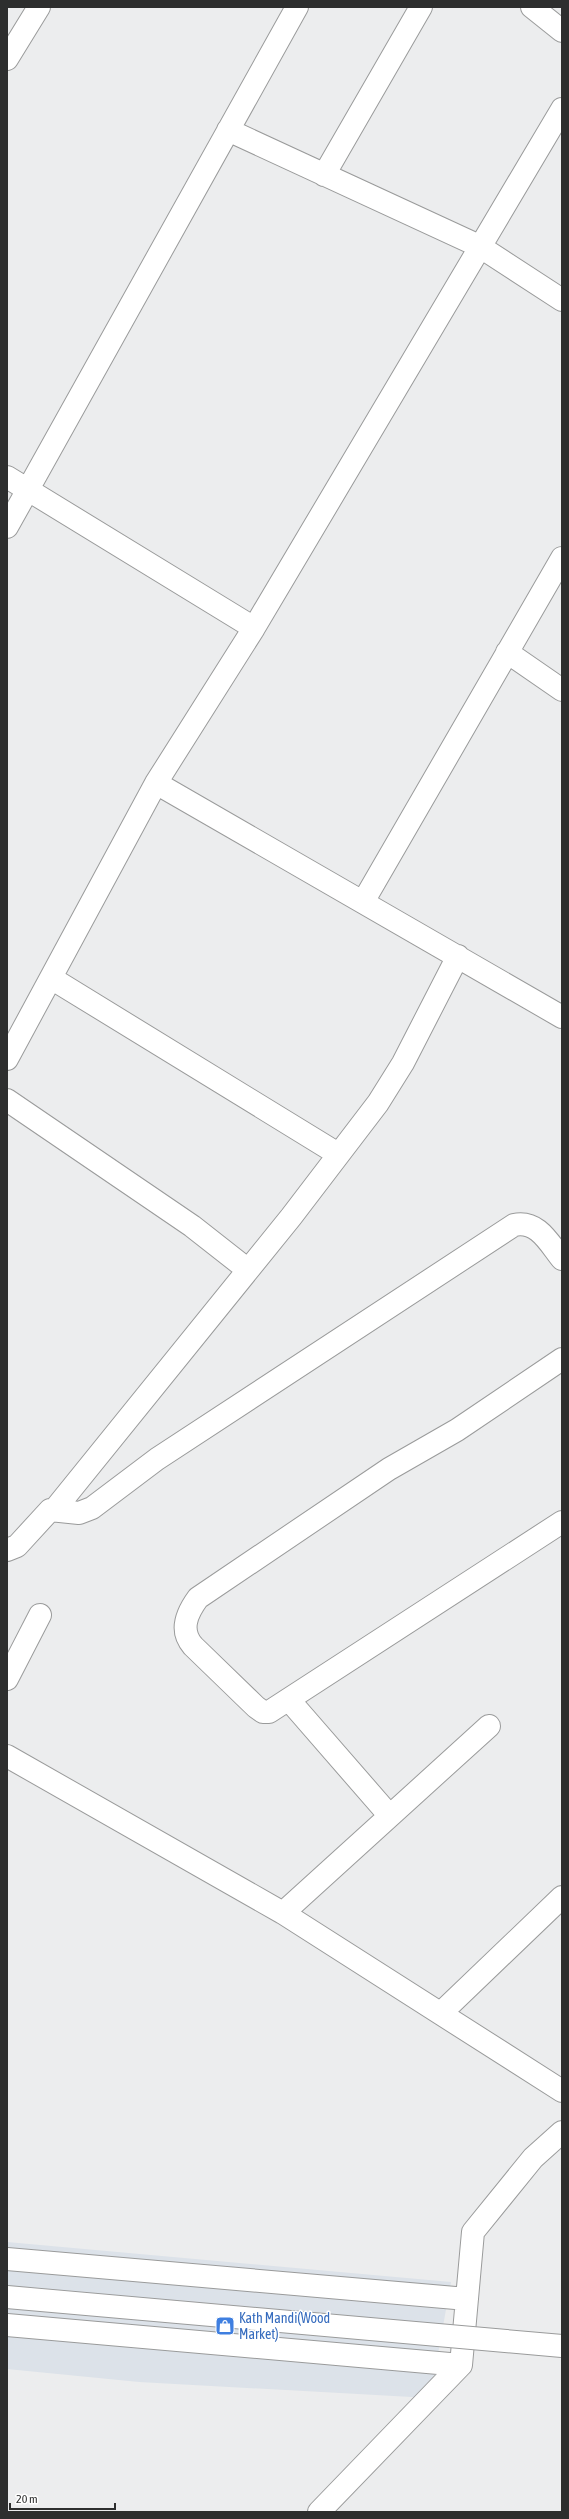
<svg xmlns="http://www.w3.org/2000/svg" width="569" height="2519" viewBox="0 0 569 2519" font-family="'Asap Condensed',sans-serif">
<rect width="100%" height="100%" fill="#ecedee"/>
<path fill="#dce2e9" d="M7,2242l444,40 -21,116 -291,-16 -132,-13z"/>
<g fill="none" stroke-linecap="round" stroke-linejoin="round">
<g stroke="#9a9b9b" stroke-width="24">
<path id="minor" d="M532,7l30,24
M7,59l32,-52
M228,130l251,116 83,54
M324,175l97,-168
M7,477l247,151
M7,527l290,-520
M507,652l55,38
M156,783l406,234
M363,902l199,-344
M51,978l287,176
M7,1059l149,-276 98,-155 308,-519
M7,1100l185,126 56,44
M562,1359l-105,71 -68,39 -191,129c-11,15 -19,32 -5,48l63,61 7,5h6l293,-190
M55,1509l236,-292 87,-114 25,-40 55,-107
M7,1550l10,-4 33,-36 29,3 13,-5 65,-49 357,-234c24,-5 35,18 48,34
M7,1679l33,-64
M289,1700l100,115
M7,1756l276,157 279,178
M283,1913l206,-187
M441,2013l121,-116
M7,2259l460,40
M7,2325l454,40
M319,2512l142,-147 12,-133 60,-74 29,-26"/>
</g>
<use href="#minor" stroke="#fff" stroke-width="22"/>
<g stroke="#9a9b9b" stroke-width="24" stroke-linecap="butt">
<path id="highway-bridge" d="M7,2297l555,49"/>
</g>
<use href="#highway-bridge" stroke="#fff" stroke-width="22"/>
</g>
<defs>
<g id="shop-square" transform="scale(1)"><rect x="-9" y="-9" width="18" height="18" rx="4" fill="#3f7fe0" stroke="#fff"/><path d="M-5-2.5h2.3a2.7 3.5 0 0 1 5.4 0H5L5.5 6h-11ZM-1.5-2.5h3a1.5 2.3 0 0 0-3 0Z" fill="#fff"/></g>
</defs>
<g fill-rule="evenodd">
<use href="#shop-square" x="225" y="2326"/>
</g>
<g text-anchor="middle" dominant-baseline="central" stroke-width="3" stroke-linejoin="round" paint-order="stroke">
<g font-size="14" fill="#366cbe" stroke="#fff" text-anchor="start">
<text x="239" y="2318">Kath Mandi(Wood<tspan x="239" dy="16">Market)</tspan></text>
</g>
</g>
<rect width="569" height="2519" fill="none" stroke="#2d2e2e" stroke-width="16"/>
<path d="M10 2503v6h105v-6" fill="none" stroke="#2d2e2e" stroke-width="2"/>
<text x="16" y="2503" font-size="12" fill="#2d2e2e" stroke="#ffffff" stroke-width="3" paint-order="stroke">20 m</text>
</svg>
